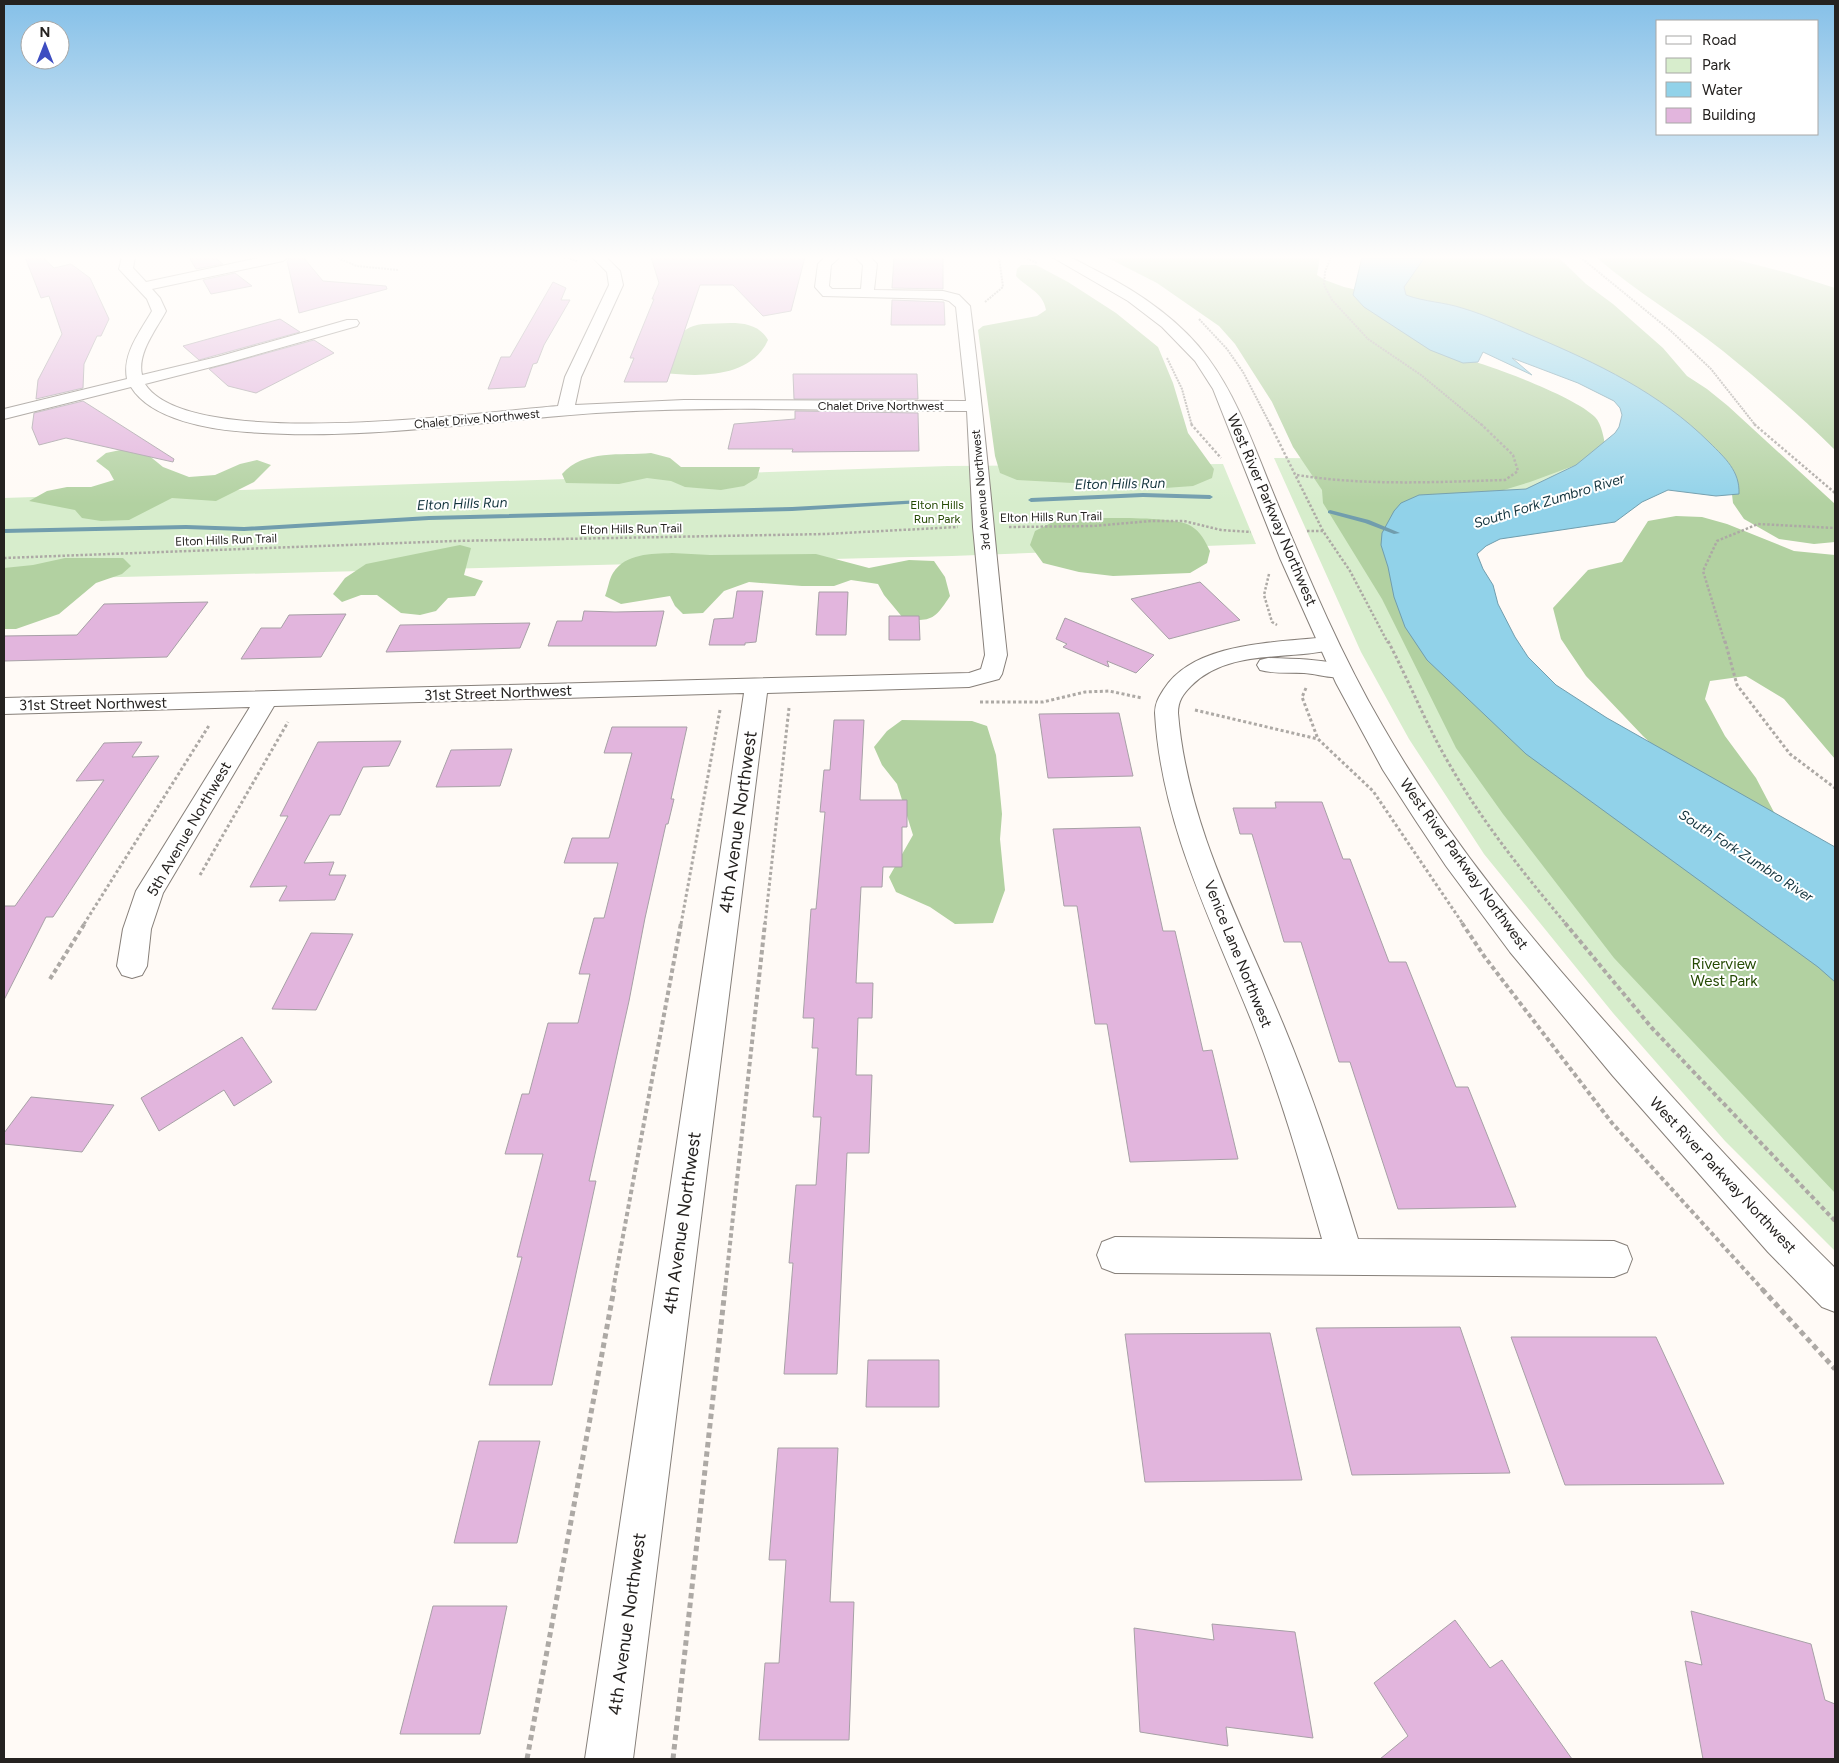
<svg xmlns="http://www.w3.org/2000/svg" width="1839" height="1763" viewBox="0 0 1839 1763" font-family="Figtree,sans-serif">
<rect width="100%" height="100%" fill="#fffaf6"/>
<path fill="#d7edcc" d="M1274,458l389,2 -187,61 -35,71 394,323v336l-110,-110 -112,-128 -129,-159 -75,-115 -48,-87z
M1223,464l33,80 -304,12 -948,24v-82l944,-32z"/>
<path fill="#b2d1a1" d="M1106,257h214l-3,18 8,5 19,7 18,4 99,67c27,6 115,39 134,59 7,7 9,23 11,32l-30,16 -46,17 -49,15 -67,54 421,413v229l-221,-235 -111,-144 -47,-66 -74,-149 -59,-96 -1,-13 -29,-43 -21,-45 -37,-58 -16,-18 -62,-43z
M1412,257h146l28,27 27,20 50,44 24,28 20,13 21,17 107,98v38l-21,2 -35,-5 -35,-20 -11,-16 -2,-17 -40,-55 -274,-128 -11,-8 -2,-8z
M1596,257h130l62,16 47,15v162c-35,-35 -74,-68 -112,-99 -41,-33 -87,-59 -127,-94z
M1021,265h15l32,17 48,31 42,34 15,36 15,50 26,36 -2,9 -19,8 -28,2 -148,-8 -17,-7 -5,-17 -17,-126 5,-4 54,-10 9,-6c-3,-18 -19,-22 -30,-34l1,-7z
M703,324c23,0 52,-7 65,16 -17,38 -67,37 -103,33 10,-25 9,-46 38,-49z
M130,448l17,6 16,13 26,10 26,-2 25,-11 17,-4 14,5 -17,17 -38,19 -44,-3 -43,22 -28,1 -19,-3 -7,-8 -46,-9 18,-10 20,-4h24l23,-7 -5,-9 -13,-10 10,-8z
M651,453l19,5 11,9h79l-3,11 -13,8 -23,4 -36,-3 -14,-6 -24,-3 -28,6 -53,-1 -4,-9c22,-25 59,-18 89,-21z
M1676,516l26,1 25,7 67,27 41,4v204l-51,-60 -38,-23 -36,5 -5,18 20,37 31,42 21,40 -70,-23 -64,-59 -57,-60 -25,-37 -8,-31 35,-38 34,-8 26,-41z
M1101,518c18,0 77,-1 90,8 10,6 14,15 19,25l-3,12 -17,10 -77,3 -34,-4 -36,-9 -13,-18 5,-14 20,-10z
M460,545l11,3 -7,27 19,6 -8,15 -27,2 -12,13 -16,4 -19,-2 -24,-18h-16l-19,7 -9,-8 12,-16 21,-14z
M672,553l38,2 106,-1 53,14 40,-8 25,1 11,16 5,19c-15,23 -19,27 -47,22l-19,-23 -6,-11 -27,-4 -17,6h-32l-53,-4 -25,9 -21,22 -20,1 -8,-8 -5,-10 -49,8 -16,-8c3,-7 4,-17 8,-23 13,-20 38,-19 59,-20z
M65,558h58l8,8 -9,8 -26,9 -37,31 -43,15h-12v-61l29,-3z
M902,720l70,1 15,5 9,29 3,28 3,31 -2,25 5,51 -12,33 -38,1 -25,-17 -34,-15 -7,-15 24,-42 -16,-51 -15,-19 -8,-18 13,-16z"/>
<path fill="#91d2e9" stroke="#719dad" d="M1362,257h63l-21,30 2,8c19,7 38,7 56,13 24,7 47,18 71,28 64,27 127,57 177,107 15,15 30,28 29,51l-23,2 -48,-6 -26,12 -27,20 -115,17 -14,7 -9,8 6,15 10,16 5,19 17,33 13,20 28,28 51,33 228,129v135l-17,-15 -292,-213 -99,-94 -22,-33 -11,-30 -6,-30 -7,-22 1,-12 12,-22 7,-8 18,-8 107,-6 50,-24 39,-32 4,-6 3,-12 -2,-7 -6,-7 -36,-18 -66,-25 20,17 -49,-23 -5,10 -15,1 -33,-13 -66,-43 -11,-12z"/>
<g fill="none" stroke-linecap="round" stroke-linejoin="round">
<path fill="#719dad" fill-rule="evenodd" d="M1143,493l67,2 3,2 -3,2 -67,-2 -112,5 -3,-2 3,-2z
M920,500l2,1v2l-130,8 -363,9 -185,11 -58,-2 -182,4v-4l182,-4 58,2 185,-11 363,-9z
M1330,510l39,10 31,13 -6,1 -29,-11 -37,-10v-2z"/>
</g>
<path fill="#e2b5dd" stroke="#a7a0a6" d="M25,257h17l12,11 17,-4 19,14 19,41 -8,17h-4l-13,28 -1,24 -47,11 2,-19 24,-46 -13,-38 -8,2z
M189,257h25l9,7 -27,5z
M291,257h12l20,24 63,5 1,3 -88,24 -12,-52z
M651,257h154l-14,54 -28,5 -30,-31h-33l-33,97h-43l10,-24h-4l24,-59h-2l7,-16z
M894,257h49v32l-51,-1z
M235,273l17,13 -41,8 -8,-14z
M553,282l13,6 -5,12h9l-26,45 -7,18 -4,1 -8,23 -37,2 13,-32h9z
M892,300l52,2 1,23h-54z
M280,319l20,13 -101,28 -16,-14z
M314,340l20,13 -78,40 -28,-7 -19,-17z
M793,374h124l1,25h-124z
M83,401l91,58 -1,3 -107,-24 -27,7 -7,-17 2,-15z
M795,411l123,2 1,38 -127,1 1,-3h-65l6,-25 61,-5z
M1200,582l40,38 -71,19 -38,-40z
M737,591h26l-7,51 -11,1v2h-36l5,-26 19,-1z
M819,592h29l-2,43h-30z
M208,602l-41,55 -163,4v-25l73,-1 27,-31z
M584,611l31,1 49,-1 -8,35h-108l9,-25h25z
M346,614l-25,43 -80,2 20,-31h20l8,-13z
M889,616h30l1,24h-31z
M1065,618l89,37 -18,18 -29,-12 2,6 -46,-20 4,-3 -11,-5z
M530,623l-10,25 -134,4 14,-27z
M1119,713l14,63 -85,2 -9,-64z
M834,720h30l-4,80h47v27h-5v40h-19l-1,20h-21l-5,96h17l-1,35h-14l-2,57h16l-3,78h-22l-10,221h-53l9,-111h-4l7,-78h20l5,-68h-8l5,-69h-6l2,-30h-11l8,-109h5l9,-97h-5l4,-42h6z
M612,727h75l-16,72h3l-6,25h-2l-21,94 -16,83 -40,180h7l-44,204h-63l33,-128h-5l26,-103h-38l17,-60h7l19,-71h30l12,-49h-11l15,-56h10l14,-55h-54l8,-25h37l23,-85h-28z
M401,741l-12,25 -26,1 -23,48h-10l-26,48 30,-1 -5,13h17l-11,25 -56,1 8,-15 -37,1 38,-71h-8l38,-74z
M142,742l-10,15 27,-1 -106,161h-7l-42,83v-94h11l89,-126 -28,1 28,-38z
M512,749l-12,37 -64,1 15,-37z
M1275,802h47l21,57h7l39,103h17l50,125h12l48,120 -118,2 -48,-147h-11l-38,-120h-17l-32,-108h-12l-7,-26h43z
M1140,827l23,104h12l28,120 9,-1 26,109 -108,3 -23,-138h-12l-18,-118h-13l-11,-77z
M311,933l42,1 -37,76 -44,-1z
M242,1037l30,45 -38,24 -10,-16 -65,41 -18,-33z
M31,1097l83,8 -32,47 -78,-8v-11z
M1460,1327l50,146 -158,2 -36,-147z
M1270,1333l32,147 -157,2 -20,-148z
M1511,1337h145l68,147 -159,1z
M868,1360h71v47h-73z
M479,1441h61l-23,102h-63z
M778,1448h60l-8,154h24l-5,138h-90l6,-77h14l7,-103h-17z
M433,1606h74l-27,128h-80z
M1691,1611l120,33 14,56 10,4v55h-132l-18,-98 17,4z
M1455,1620l35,48 12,-8 70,99h-192l28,-23 -34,-53z
M1212,1624l83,8 18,106 -87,-11 2,19 -88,-14 -6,-104 80,12z"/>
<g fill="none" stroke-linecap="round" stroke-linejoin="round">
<g stroke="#867f79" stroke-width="2">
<path id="street" d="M122,257h13l-2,11 13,14 117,-25h26l-6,4 -131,28 8,9 6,13c-10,19 -29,42 -24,64l75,-18 130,-37h10l2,3 -2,3 -130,37 -82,21c44,69 336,28 413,22l7,-29 44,-92 -2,-13 -15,-15h14l14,14 3,14 -42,92 -6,28 109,-5 282,1 -10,-94 -7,-6 -7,-2 -119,-3 -8,-9 3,-23 7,-7h15l-9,8 -2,21 3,3h29l2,-24 -8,-8h15l7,7 -3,26 69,1 16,4 11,11c15,116 24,233 37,349l-5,19 -3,5 -30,8 -202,6 -134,1066h-48l159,-1066 -470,13 -111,187 -12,36 -4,37 -5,9 -10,3 -10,-3 -5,-9 6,-37 13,-38 114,-184 -246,7v-16l965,-25 12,-4 4,-14 -12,-128 -6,-116c-124,0 -248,-6 -371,2 -115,8 -233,28 -349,19 -35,-2 -96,-12 -116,-45l-127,32v-10l123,-30c-5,-25 13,-47 25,-68l-5,-12 -28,-30z
M1327,637l8,2 3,5 -3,5c-47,12 -106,-1 -144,37 -8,8 -13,15 -13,27 9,111 63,210 105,311 29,70 53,142 75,215l256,2 13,5 5,13 -5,13 -13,5 -499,-4 -13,-5 -5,-13 5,-13 13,-5 207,2c-21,-73 -42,-146 -70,-217 -40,-100 -91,-199 -97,-309 0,-10 4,-16 9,-24 31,-48 113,-46 163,-52z
M1268,658c27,1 54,1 80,8l3,5 -3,5c-14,4 -29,-2 -44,-3 -15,-1 -30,1 -44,-3l-3,-5 3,-5z"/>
</g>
<g stroke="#867f79" stroke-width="2">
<path id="secondary" d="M1052,257c6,0 13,0 19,1 8,3 16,8 24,12 42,21 85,50 113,88 31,42 48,94 68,142 32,76 64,153 106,225 66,116 153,219 242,318 68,77 138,153 211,225v44l-13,-5 -54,-55 -155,-176 -103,-124 -64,-86 -30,-45 -33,-51 -47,-87 -56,-125 -67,-169 -18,-28 -33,-34 -34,-26z"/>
</g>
<path stroke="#ada9a5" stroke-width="2" stroke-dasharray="2 1" stroke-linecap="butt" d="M335,257l22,9 41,4
M564,257l14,4
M1024,257l13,6
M1331,257l-6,15 -1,13 8,15 36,39 53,36 62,51
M1580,257l91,74 40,38 45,57
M985,302l18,-15 -4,-30
M1199,319l28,30 16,23 28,54
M1167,358l15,31 10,37"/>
<path stroke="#ada9a5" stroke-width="2.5" stroke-dasharray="2.5 2" stroke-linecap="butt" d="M1191,424l30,34
M1270,424l53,107 27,40 38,72
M1754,424l81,69
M1297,475c69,11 139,7 208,5l13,-9 -5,-16 -32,-31
M1009,527l84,-1 58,-5h33l37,9 30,2
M1307,531h16
M4,558l449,-17 372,-7 133,-7
M1269,574l-5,21 8,27 5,3
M1725,643l-22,-72 14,-30 41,-17 77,4"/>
<path stroke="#ada9a5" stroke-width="3" stroke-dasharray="3 2.5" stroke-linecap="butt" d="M1388,641c22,42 39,86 63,126 32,56 74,108 115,157
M1725,641l12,44 53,69 45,34
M1306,688l-4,9 16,42 55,52 90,133
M980,702h63l42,-10 24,-1 33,7
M1195,710l123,29
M200,875l88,-153
M84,924l126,-200
M681,924l39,-214
M765,924l24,-216"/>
<path stroke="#ada9a5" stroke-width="4" stroke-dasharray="4.5 3" stroke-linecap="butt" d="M1462,923l22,33 128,167 151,167
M1565,923l87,105 183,193
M50,979l35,-56
M613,1290l68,-367
M725,1290l40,-367"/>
<path stroke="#ada9a5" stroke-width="5" stroke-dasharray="5.5 4" stroke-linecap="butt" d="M1762,1289l73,80
M527,1759l87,-470
M673,1759l52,-470"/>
<use href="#street" fill="#fff" fill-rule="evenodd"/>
<use href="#secondary" fill="#fff" fill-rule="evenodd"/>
</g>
<linearGradient id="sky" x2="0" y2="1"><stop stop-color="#85c0e8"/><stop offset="0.51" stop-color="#fffdfb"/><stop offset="1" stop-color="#fffdfb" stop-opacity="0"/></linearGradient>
<rect width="1839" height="504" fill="url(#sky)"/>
<g text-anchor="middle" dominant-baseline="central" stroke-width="4" stroke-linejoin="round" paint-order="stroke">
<g font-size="12" fill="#252220" stroke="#fff">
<text x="881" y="406">Chalet Drive Northwest</text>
<text transform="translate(477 419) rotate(-5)">Chalet Drive Northwest</text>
<text transform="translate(981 490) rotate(-95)">3rd Avenue Northwest</text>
<text transform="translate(1051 517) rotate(-1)">Elton Hills Run Trail</text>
<text transform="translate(631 529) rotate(-1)">Elton Hills Run Trail</text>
<text transform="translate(226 540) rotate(-2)">Elton Hills Run Trail</text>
</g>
<g font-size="12" fill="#254a04" stroke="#fff">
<text x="937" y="505">Elton Hills<tspan x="937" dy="14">Run Park</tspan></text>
</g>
<g font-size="14" font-style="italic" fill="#13333d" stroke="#fff">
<text transform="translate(1120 484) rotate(-1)">Elton Hills Run</text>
<text transform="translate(1549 501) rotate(-17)">South Fork Zumbro River</text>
<text transform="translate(462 504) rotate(-2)">Elton Hills Run</text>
<text transform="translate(1746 856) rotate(33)">South Fork Zumbro River</text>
</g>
<g font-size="15" fill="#252220" stroke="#fff">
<text transform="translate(1272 510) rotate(67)">West River Parkway Northwest</text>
<text transform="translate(498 693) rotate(-2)">31st Street Northwest</text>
<text transform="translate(93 704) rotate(-1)">31st Street Northwest</text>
<text transform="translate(189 829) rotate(-60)">5th Avenue Northwest</text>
<text transform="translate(1464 864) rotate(54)">West River Parkway Northwest</text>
<text transform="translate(1238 954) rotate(68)">Venice Lane Northwest</text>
<text transform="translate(1723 1175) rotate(47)">West River Parkway Northwest</text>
</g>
<g font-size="15" fill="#254a04" stroke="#fff">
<text x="1724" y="964">Riverview<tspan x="1724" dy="17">West Park</tspan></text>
</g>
<g font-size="18" fill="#252220" stroke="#fff">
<text transform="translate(738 822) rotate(-82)">4th Avenue Northwest</text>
<text transform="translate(682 1223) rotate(-82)">4th Avenue Northwest</text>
<text transform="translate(627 1624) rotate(-82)">4th Avenue Northwest</text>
</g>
</g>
<rect width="1839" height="1763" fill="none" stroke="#252220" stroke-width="10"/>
<rect x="1656" y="20" width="162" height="115" fill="#ffffff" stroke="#a8a7a6"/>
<rect x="1666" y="36" width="25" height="8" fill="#ffffff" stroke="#a8a7a6"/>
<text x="1702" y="45" font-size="15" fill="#252220">Road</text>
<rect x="1666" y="58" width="25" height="15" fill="#d7edcc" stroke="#a8a7a6"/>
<text x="1702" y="70" font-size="15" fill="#252220">Park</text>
<rect x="1666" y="82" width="25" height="15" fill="#91d2e9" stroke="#a8a7a6"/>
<text x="1702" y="95" font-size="15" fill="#252220">Water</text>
<rect x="1666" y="108" width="25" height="15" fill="#e2b5dd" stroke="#a8a7a6"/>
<text x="1702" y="120" font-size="15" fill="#252220">Building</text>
<g transform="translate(45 45)"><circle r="24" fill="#ffffff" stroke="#a8a7a6"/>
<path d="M0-4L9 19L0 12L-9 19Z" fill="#3d4dc1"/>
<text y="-8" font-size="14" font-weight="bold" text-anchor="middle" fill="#252220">N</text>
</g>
</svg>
